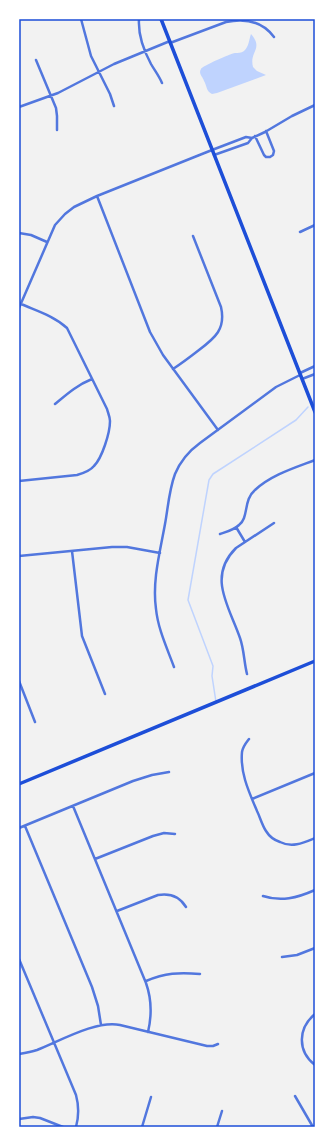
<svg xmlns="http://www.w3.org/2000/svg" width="334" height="1146" viewBox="0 0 334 1146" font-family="Commissioner,sans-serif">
<rect width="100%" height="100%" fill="#f2f2f2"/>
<path fill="#bfd3fe" d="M251,34c13,15 -2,17 2,33l4,4 9,4 -49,18 -5,1c-6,-3 -5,-8 -8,-13 -1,-4 -6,-7 -3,-12 1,-3 29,-15 34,-16 3,0 6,0 9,-2 5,-4 5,-12 7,-17z"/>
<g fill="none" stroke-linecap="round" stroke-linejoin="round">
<path stroke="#bfd3fe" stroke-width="1.5" d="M216,702l-4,-26 1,-10 -25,-66 21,-120 4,-6 83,-54 12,-13"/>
<path stroke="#5277de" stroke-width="2.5" d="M81,19l10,37 19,38 4,12
M139,19c-1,15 5,32 12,45 4,7 8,12 11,19
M170,43l56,-21c19,-4 36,-1 48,15
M36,60l20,48 1,8v14
M19,107l39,-14 56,-29 56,-23
M255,136l9,19 2,2h4l3,-2 1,-4 -8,-20
M214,155l34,-12 4,-5 13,-6 27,-16 23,-11
M97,196l53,136 13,23 55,75
M300,232l15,-7
M19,233l12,2 16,7
M19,308l36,-83 10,-11 9,-7 23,-11 115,-46 34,-13 6,1
M173,369c9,-6 17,-12 26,-19 16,-12 27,-21 22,-43l-28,-71
M300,373l15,-7
M302,379l13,-5
M55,404c12,-10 22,-19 37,-25
M19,481l58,-6c7,-2 13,-4 17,-9 8,-8 16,-33 16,-45 0,-4 -2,-8 -3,-12l-40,-81c-13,-12 -30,-17 -46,-24
M236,527l9,15
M220,534c6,-2 14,-4 19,-9 10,-7 4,-25 16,-35 16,-15 39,-22 60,-30
M72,551l10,85 23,58
M19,556l93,-9h15l33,6
M174,667c-7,-19 -16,-38 -18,-58 -4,-28 4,-57 9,-85 3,-16 4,-34 10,-50 5,-12 14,-23 25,-31l76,-56 24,-12
M247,674c-3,-12 -3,-25 -7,-36 -11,-32 -33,-61 -4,-90l38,-25
M19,681l16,41
M249,739c-3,4 -6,7 -7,13 -2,21 7,40 15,59 3,6 5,14 9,20 3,5 8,9 14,11 12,6 23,1 35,-4
M252,799l63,-26
M73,806l73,177c6,17 6,32 2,49
M25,826l67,161 6,19 3,19
M19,828l114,-47 19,-6 17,-3
M95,859l58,-23 11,-3 11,1
M263,896c18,6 34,2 52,-6
M117,911l41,-16c12,-2 22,2 28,12
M282,957l15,-2 18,-7
M19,959l57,136c3,11 3,21 0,32
M146,981c19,-8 33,-9 54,-7
M315,1014c-17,14 -18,37 0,51
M19,1054c6,-1 12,-2 18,-4 23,-9 59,-30 83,-25l87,21h6l5,-2
M295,1096l18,31
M19,1119l14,-2 7,1 23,9
M142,1127l9,-30
M217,1127l5,-16"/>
<path stroke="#1d4ed8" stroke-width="3.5" d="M161,19l154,393
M19,784l296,-123"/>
</g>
<rect width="334" height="1146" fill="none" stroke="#ffffff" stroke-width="40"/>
<rect x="20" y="20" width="294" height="1106" fill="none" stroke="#1d4ed8" stroke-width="1.5"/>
</svg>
